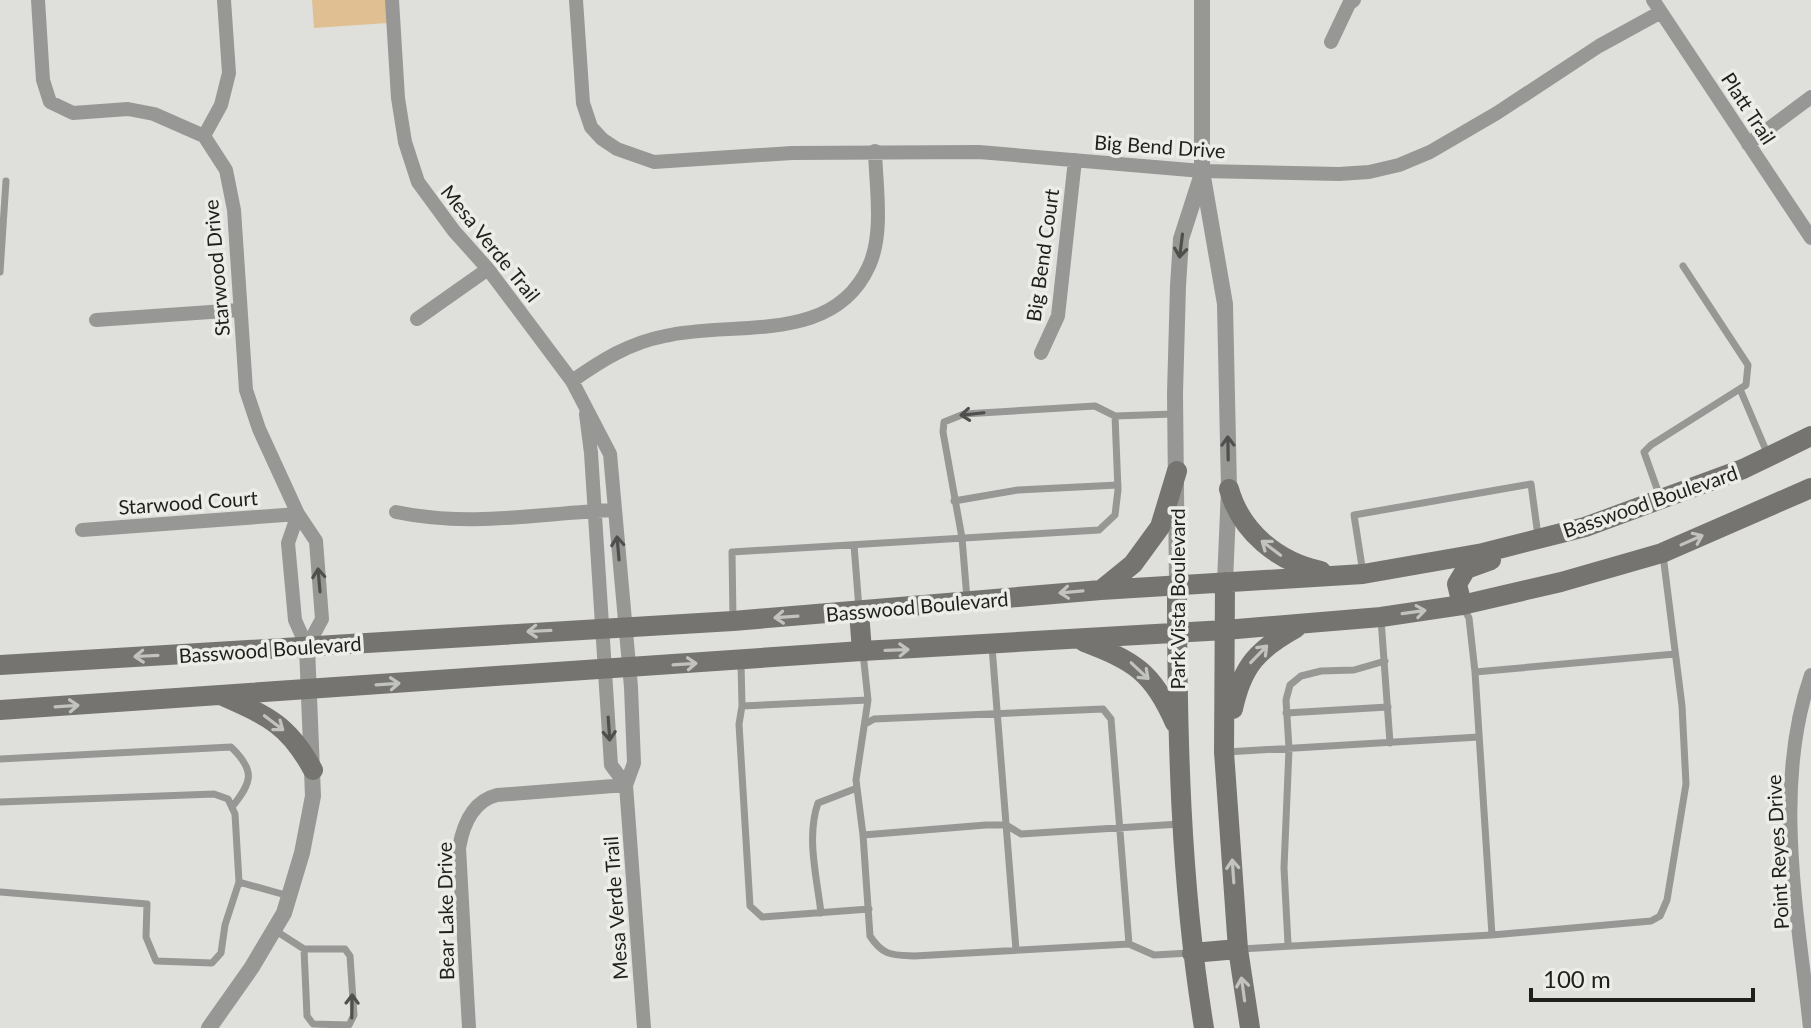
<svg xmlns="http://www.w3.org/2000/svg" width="1811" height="1028" viewBox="0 0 1811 1028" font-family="Lato,sans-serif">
<rect width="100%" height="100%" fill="#dfe0db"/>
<path fill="#e0c093" d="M312,0h74l2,23 -74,5z"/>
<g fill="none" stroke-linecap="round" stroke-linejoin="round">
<path stroke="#979795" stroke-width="7" d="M0,272l6,-91
M1740,389l28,66
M1660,497l-16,-45 7,-7 95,-60 2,-20 -65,-99
M954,501l64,-11 100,-5
M854,545l5,64
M1363,573l-9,-58 177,-31 7,52
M967,599l-5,-61 -19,-106 1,-10 20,-8 131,-8 20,10
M1463,607l6,11 6,54 17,263
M733,619l-1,-67 367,-22 16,-15 3,-25 -3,-74 58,-2
M1381,619l9,124
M992,647l24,303
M863,653l5,47 -12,80 7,55 7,101c13,20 22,19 44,20l215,-12 25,11 36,-2
M741,663l1,43 126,-6
M1475,672l200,-18
M742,706l-3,18 11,182 12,11 107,-8
M1286,713l102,-6
M867,723l7,-4 229,-10 8,10 18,225
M1226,752l253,-15
M0,759l231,-12c25,24 21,35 1,60
M0,802l214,-8 14,5 7,15 4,68 50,14
M863,835l123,-10h20l15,9 159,-10
M0,892l147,12 -1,33 10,24 56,2 9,-10 4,-28 14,-43
M821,913c-4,-35 -15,-76 -3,-110l39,-15
M276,931l28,18h41l5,7 4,59 -5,10 -36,-1 -6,-8 -3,-67
M1288,944l-4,-76 5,-119 -3,-49 4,-15 11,-9 20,-5 33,-1 31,-9
M1240,949l252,-14 159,-14 9,-5 7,-16 19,-116 -4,-78 -19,-151"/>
<path stroke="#979795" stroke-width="14" d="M38,0l5,80 7,22 23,11 55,-4 26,5 50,22 22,34 8,40 12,180 13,39 39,85 18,27 6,78 -15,28
M392,0l6,98 7,44 13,40 36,49 34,38 84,112 38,73 21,233 3,76 -8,22 18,243
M576,0l7,103 8,24 11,12 15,10 37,13 138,-9 187,-1 223,19 137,3 30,-2 30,-7 31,-13 67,-39 102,-67 62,-34
M1653,0l158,238
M1331,42l18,-38 5,-4
M204,136l17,-31 8,-32 -5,-73
M1748,144l63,-47
M417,319l71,-50
M96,320l143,-10
M1041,353l17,-37 17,-156
M572,381c30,-21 57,-38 93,-45 68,-16 168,10 204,-70 15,-33 7,-79 6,-115
M586,414l5,39 20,312 15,20
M396,512c75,16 144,1 219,-2
M298,514l-10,29 7,77 12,27
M82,530l216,-16
M469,1028l-10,-180c4,-23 14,-47 38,-53l129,-10
M1810,1028c-12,-115 -38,-241 1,-353"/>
<path stroke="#979795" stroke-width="16" d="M1202,0v171l23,133 4,185 -4,93
M1177,585l-2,-192 3,-107 3,-47 20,-62
M209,1028l43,-61 32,-54 18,-60 11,-57 -6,-149"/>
<path stroke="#757471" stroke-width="20" d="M1229,489c12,43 49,73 92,82
M1225,582l-1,170 14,197 12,79
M1177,585c0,148 3,297 27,443
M1101,590l32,-26 27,-37 17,-56
M1462,605l-5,-21 9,-15 25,-9
M859,612l3,39
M1084,642c50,19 69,30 91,81
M0,665l733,-44 368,-31 262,-16 120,-21 102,-26 158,-58 68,-33
M223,696c45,20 66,29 90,74
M1233,709c9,-43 25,-60 63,-81
M0,710l862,-59 363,-21 156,-13 81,-12 99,-23 101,-29 149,-65
M1192,953l46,-4"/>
</g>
<defs><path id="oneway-shaft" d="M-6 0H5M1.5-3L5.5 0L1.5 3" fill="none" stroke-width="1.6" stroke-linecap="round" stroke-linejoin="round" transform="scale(2)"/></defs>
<g stroke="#4f4f4d">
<use href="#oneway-shaft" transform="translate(1181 246) rotate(97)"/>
<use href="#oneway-shaft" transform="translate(972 414) rotate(174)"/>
<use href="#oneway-shaft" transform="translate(1228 448) rotate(-91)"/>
<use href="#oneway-shaft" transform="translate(618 548) rotate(-95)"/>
<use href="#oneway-shaft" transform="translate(319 580) rotate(-95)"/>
<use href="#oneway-shaft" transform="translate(609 729) rotate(86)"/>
<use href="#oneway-shaft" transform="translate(352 1006) rotate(-89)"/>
</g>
<g stroke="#c2c3be">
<use href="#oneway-shaft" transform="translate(1692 540) rotate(-24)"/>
<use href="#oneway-shaft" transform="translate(1271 548) rotate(-143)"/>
<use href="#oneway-shaft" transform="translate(1071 592) rotate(175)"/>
<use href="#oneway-shaft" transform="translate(1414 612) rotate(-8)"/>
<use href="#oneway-shaft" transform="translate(786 617) rotate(176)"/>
<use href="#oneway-shaft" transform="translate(539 631) rotate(177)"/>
<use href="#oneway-shaft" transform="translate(897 650) rotate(-2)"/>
<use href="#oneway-shaft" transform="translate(1259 654) rotate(-46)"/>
<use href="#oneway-shaft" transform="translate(146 656) rotate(177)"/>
<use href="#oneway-shaft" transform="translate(685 664) rotate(-4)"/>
<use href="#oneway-shaft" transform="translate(1140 671) rotate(43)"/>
<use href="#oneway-shaft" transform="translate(388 684) rotate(-4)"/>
<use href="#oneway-shaft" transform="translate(67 706) rotate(-4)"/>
<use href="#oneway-shaft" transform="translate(274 723) rotate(37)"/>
<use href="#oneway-shaft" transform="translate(1233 871) rotate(-94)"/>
<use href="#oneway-shaft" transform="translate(1243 989) rotate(-98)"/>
</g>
<g text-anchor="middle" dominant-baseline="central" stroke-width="7" stroke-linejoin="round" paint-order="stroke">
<g font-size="20" fill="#1f1f1d" stroke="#ecede8">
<text transform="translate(1749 108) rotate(57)">Platt Trail</text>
<text transform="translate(1160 146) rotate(4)">Big Bend Drive</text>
<text transform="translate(491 243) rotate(51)">Mesa Verde Trail</text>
<text transform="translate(1042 255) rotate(-82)">Big Bend Court</text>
<text transform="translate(216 268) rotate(-95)">Starwood Drive</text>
<text transform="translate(1650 501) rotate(-19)">Basswood Boulevard</text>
<text transform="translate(188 502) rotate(-4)">Starwood Court</text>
<text transform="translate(1177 599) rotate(-90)">Park Vista Boulevard</text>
<text transform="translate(917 606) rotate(-5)">Basswood Boulevard</text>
<text transform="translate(270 649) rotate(-4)">Basswood Boulevard</text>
<text transform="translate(1777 852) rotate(-93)">Point Reyes Drive</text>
<text transform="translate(615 908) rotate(-94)">Mesa Verde Trail</text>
<text transform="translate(445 911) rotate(-91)">Bear Lake Drive</text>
</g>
</g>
<path d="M1531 988v12h222v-12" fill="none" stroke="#1f1f1d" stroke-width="4"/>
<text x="1543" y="988" font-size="24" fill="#1f1f1d" stroke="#ecede8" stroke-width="6" paint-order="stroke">100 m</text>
</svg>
